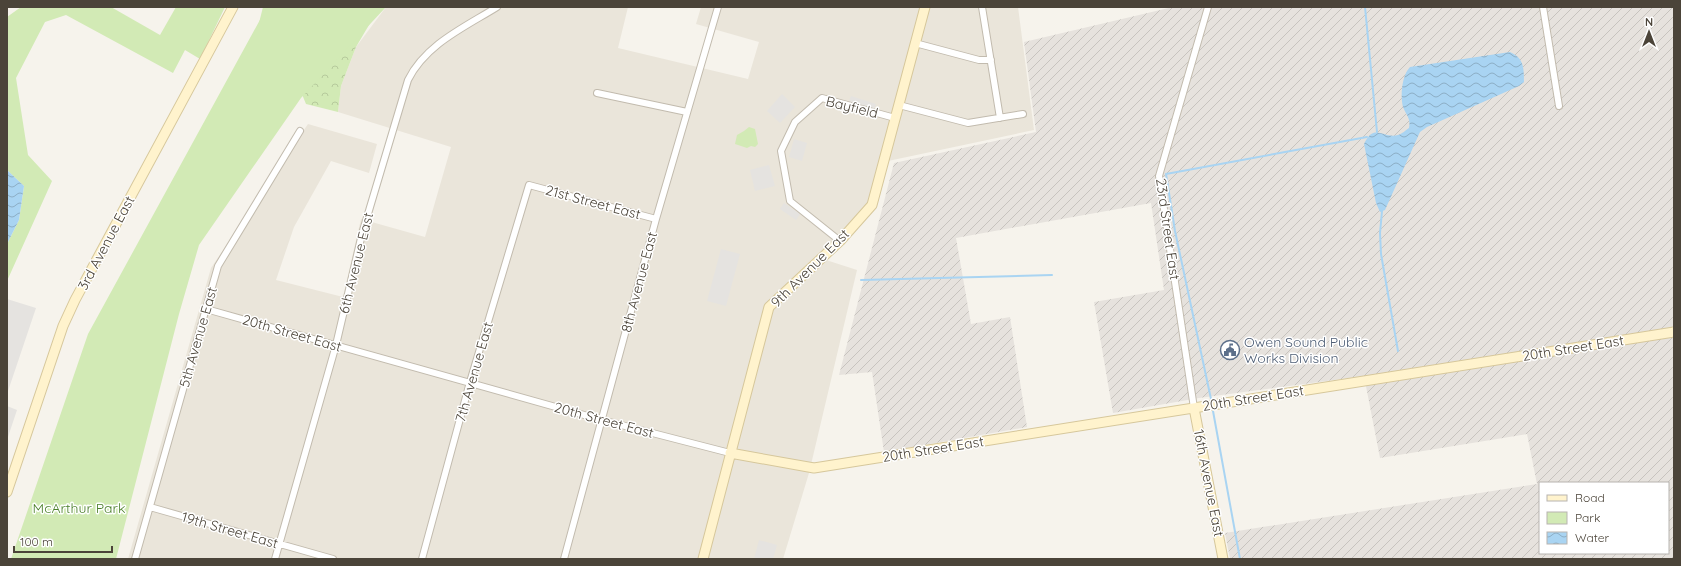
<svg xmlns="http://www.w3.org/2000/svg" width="1681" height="566" viewBox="0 0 1681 566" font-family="Quicksand,sans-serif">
<defs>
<pattern id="industrial-furrows" width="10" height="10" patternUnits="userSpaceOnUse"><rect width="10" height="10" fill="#e6e2dd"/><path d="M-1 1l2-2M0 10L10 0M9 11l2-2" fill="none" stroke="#c7c3be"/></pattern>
<pattern id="forest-crowns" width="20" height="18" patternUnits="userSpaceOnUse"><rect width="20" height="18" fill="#d2eab5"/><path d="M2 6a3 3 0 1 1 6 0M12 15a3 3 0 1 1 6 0" fill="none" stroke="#b6ca9c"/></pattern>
<pattern id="water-waves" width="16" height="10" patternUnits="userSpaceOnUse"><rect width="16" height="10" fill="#a9d4f2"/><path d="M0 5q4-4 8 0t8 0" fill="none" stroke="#8caec5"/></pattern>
</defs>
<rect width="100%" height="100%" fill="#f6f3ec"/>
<path fill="#eae5da" d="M386,7h242l-10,41 130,31 11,-37 -63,-18 5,-17h317l16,123 -146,31 -12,43 -50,56 31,10 -48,203 -26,86h-655l83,-291 97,-144 69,20 -8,29 -38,-12 -37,66 -18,53 67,17 18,-78 64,18 26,-90 -113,-35 3,-26 15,-39z"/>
<path fill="url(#industrial-furrows)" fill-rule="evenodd" d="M1173,7h501v552h-444l-5,-26 312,-49 -10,-50 -147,24 -16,-82 -165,22 -86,15 -19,-111 70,-12 -13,-87 -195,35 15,86 39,-7 17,110 -143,25 -12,-80 -33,3 55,-212 142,-31 -12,-90zM1540,483h128v70h-128z"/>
<path fill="url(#forest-crowns)" d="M263,7h119l-3,1 -23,39 -15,39 -3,26 -32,-8 -12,-29 -41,-28z"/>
<path fill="#d2eab5" d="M21,7h90l49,28 16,-28h49l-25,52 -15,-9 -12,23 -107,-58 -21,7 -29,56 12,77 24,26 -45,100v-37l12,-24 5,-34 -17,-16v-153z
M267,7h119l-85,91 -102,147 -20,69 -63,245h-105l77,-225z
M749,127l6,2 3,15 -3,3 -4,-1 -4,2 -12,-4 2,-9 7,-4z"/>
<path fill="#e5e3e0" d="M782,94l13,13 -15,16 -13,-12z
M851,96l25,8 -2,5 -25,-8z
M794,139l13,4 -5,18 -13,-4z
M769,165l6,21 -20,5 -5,-21z
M784,203l16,11 -4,6 -16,-11z
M721,249l19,5 -14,52 -19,-5z
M7,299l29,9 -29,86z
M7,406l10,4 -10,30z
M759,540l18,5 -4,14h-19z"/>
<path fill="url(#water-waves)" d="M1510,52c14,6 14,16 14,30l-5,4 -92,41 -7,5 -35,78 -5,2 -4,-9 -12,-59c10,-22 19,-5 34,-9 4,-1 8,-5 11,-7 2,-10 -3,-13 -6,-21 -3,-11 -1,-32 7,-40z
M7,170l17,16 -5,34 -12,24z"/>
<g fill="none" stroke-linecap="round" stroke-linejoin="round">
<path stroke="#a9d4f2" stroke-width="2" d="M1365,7l12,125
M1382,211l-2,22 1,21 17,97
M861,280l191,-5
M1211,399l-36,-168 -9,-57 201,-37
M1213,411l27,148"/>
<g stroke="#c2bbae" stroke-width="8">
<path id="street" d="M982,7l18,111
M1543,7l16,99
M915,43l64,17h12
M597,93l90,19
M899,105l69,18 55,-9
M840,241l-50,-40 -9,-50 14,-29 27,-24 73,20
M206,309l396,111 128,33
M1194,408l-35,-232 49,-169
M150,507l183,52
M135,559l83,-293 82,-135
M275,559l61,-214 26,-111 46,-154c18,-36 57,-53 89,-73
M422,559l48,-177 59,-197 127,34
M564,559l92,-340 62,-212"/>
</g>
<g stroke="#d6c79b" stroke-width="11">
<path id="secondary" d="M1194,408l29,151
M730,453l84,15 860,-136
M7,492l56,-166 12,-26 158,-293
M703,559l66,-252 71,-66 32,-36 53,-198"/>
</g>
<use href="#street" stroke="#fff" stroke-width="6"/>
<use href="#secondary" stroke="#fff3cd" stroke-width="9"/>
</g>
<defs>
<g id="civic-ring" transform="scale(1)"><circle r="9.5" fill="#fff" stroke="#5c6f8a" stroke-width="1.5"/><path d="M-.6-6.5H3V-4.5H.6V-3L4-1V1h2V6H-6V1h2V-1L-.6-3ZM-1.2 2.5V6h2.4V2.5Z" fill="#5c6f8a"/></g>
</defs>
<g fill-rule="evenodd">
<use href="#civic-ring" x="1230" y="350"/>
</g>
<g text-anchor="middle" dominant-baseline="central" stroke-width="3" stroke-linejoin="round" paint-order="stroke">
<g font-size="14" fill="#4b4439" stroke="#fff">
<text transform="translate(852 107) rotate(14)">Bayfield</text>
<text transform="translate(593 202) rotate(15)">21st Street East</text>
<text transform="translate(1168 229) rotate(82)">23rd Street East</text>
<text transform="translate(106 243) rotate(-62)">3rd Avenue East</text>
<text transform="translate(356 263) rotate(-76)">6th Avenue East</text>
<text transform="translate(810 268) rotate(-45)">9th Avenue East</text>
<text transform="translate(639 282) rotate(-75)">8th Avenue East</text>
<text transform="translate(292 333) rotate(16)">20th Street East</text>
<text transform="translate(198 337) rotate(-74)">5th Avenue East</text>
<text transform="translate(1573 348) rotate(-9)">20th Street East</text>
<text transform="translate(474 372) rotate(-74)">7th Avenue East</text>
<text transform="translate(1253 398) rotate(-9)">20th Street East</text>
<text transform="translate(604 420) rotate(15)">20th Street East</text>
<text transform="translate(933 449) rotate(-9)">20th Street East</text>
<text transform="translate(1209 483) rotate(79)">16th Avenue East</text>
<text transform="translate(230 530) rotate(16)">19th Street East</text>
</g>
<g font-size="14" fill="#4e5e75" stroke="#fff" text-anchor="start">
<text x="1244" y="342">Owen Sound Public<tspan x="1244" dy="16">Works Division</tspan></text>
</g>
<g font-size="14" fill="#4a7f2a" stroke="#fff">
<text x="79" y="508">McArthur Park</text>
</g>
</g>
<rect width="1681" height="566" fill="none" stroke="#4b4439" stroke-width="16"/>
<rect x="1539" y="482" width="130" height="72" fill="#ffffff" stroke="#b7b4b0"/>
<rect x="1547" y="495" width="20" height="6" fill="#fff3cd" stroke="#b7b4b0"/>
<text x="1575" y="502" font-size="12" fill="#4b4439">Road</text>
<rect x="1547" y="512" width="20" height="12" fill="#d2eab5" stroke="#b7b4b0"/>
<text x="1575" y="522" font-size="12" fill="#4b4439">Park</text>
<rect x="1547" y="532" width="20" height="12" fill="url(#water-waves)" stroke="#b7b4b0"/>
<text x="1575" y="542" font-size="12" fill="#4b4439">Water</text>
<g transform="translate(1649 32)" stroke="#ffffff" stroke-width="3" paint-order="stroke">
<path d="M0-3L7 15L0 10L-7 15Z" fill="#4b4439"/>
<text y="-6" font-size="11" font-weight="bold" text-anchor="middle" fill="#4b4439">N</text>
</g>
<path d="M14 546v6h98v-6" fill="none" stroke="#4b4439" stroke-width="2"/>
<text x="20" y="546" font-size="12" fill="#4b4439" stroke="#ffffff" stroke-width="3" paint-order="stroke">100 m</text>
</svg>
